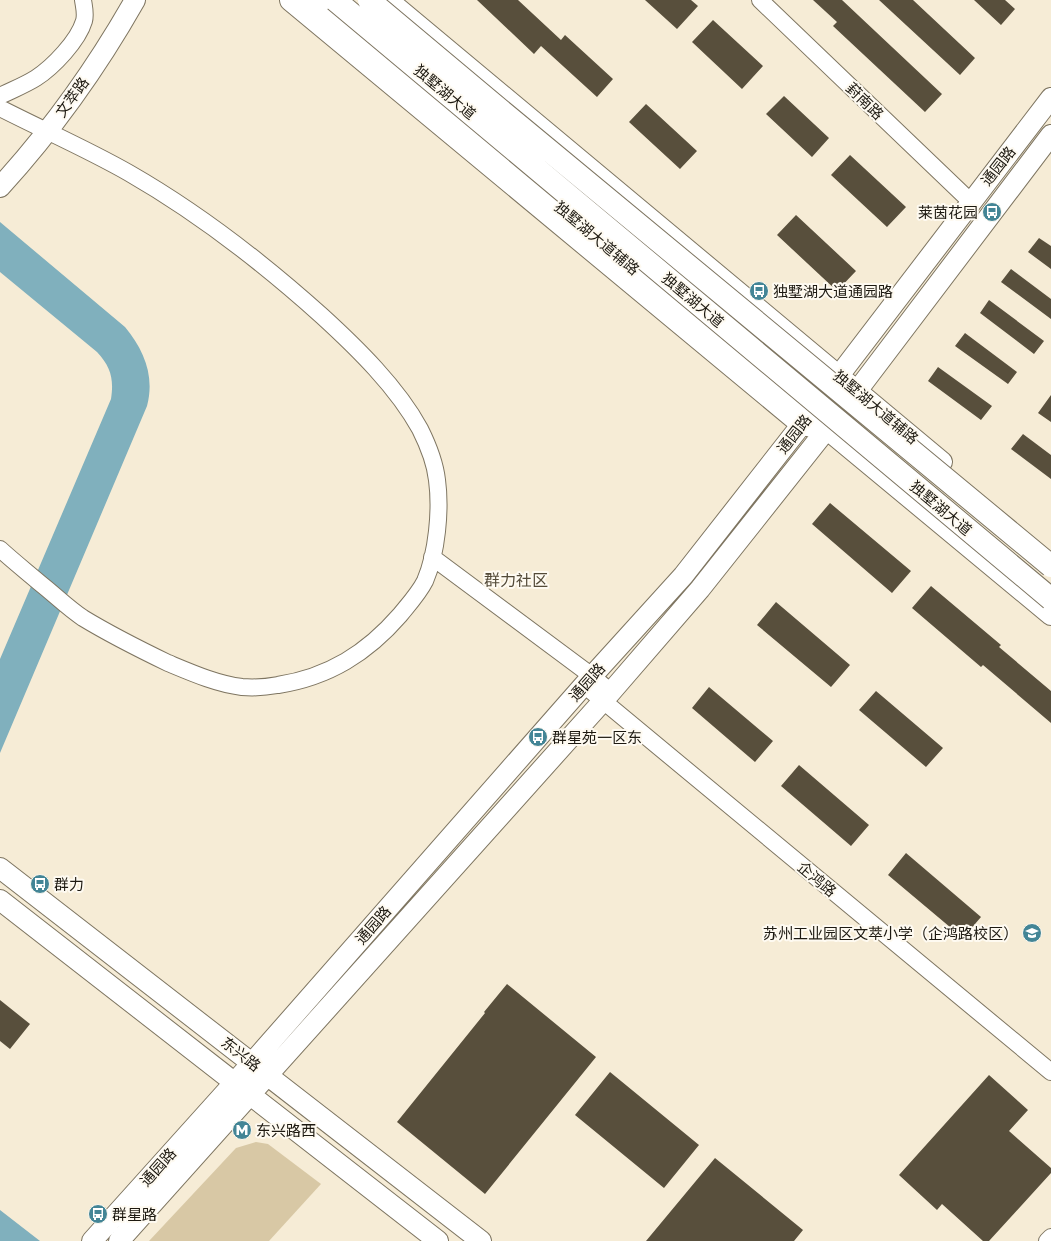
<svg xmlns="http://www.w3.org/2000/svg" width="1051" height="1241" viewBox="0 0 1051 1241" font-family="'PT Sans Narrow','Noto Sans SC',sans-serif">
<rect width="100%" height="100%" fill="#f6ecd6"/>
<path fill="#d8c8a5" d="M256,1142l12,2 53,40 -52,57h-120l87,-93z"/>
<path fill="#80b0bd" d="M0,222l125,105c19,23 30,49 22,79l-147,347v-94l111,-260c3,-20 0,-32 -14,-47l-97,-80z
M0,1210l40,31h-40z"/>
<path fill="#584f3c" d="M477,0h41l43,40 4,-5 48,44 -16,18 -56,-51 -7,8z
M645,0h46l7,6 -21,23z
M813,0h29l100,94 -17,18 -92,-86 4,-4z
M879,0h34l62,58 -15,17z
M974,0h31l10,9 -14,16z
M713,20l50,46 -21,23 -50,-47z
M784,96l45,42 -17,19 -46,-43z
M646,104l51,47 -17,18 -51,-47z
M850,155l56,52 -19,20 -56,-52z
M796,215l60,56 -19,20 -60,-56z
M1039,238l12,8v23l-23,-17z
M1011,269l40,30v20l-50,-37z
M989,300l55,41 -10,13 -54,-41z
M965,333l52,39 -9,12 -53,-38z
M938,367l54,39 -11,14 -53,-39z
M1051,395v27l-13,-9z
M1023,434l28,21v24l-40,-30z
M830,503l81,68 -19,22 -80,-69z
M931,586l70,59 -2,2 52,44v32l-68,-58 -2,2 -69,-59z
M776,602l74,63 -19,22 -74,-62z
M709,687l64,54 -18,21 -63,-54z
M876,691l67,57 -17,19 -67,-57z
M799,765l70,60 -18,21 -70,-60z
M906,853l75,64 -18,21 -75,-63z
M507,984l89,73 -111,137 -88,-72 88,-109 -1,-1z
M0,1000l30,24 -20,25 -10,-8z
M610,1072l89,73 -35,43 -89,-73z
M989,1075l39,35 -19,21 42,37v5l-62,68h-6l-41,-37 -5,6 -38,-35z
M715,1158l88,72 -9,11h-148z"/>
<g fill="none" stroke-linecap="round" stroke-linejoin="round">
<g stroke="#7e7561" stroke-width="18">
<path id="minor" d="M760,0l211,202
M0,96c12,-6 25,-11 36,-18 17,-11 42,-37 48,-57 2,-7 0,-14 -1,-21
M0,108c43,22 87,41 129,65 68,39 134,90 193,143 35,32 75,71 98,113 8,16 15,33 17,51 4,30 0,73 -12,101 -6,12 -16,23 -25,34 -33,38 -71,62 -122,70 -11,2 -24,3 -36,2 -25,-3 -50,-14 -74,-24 -29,-14 -57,-28 -85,-45 -15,-10 -28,-23 -42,-34 -14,-12 -28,-23 -41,-35
M432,557l160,119 19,16
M584,685l467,387
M1047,1241l4,-4"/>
</g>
<g stroke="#7e7561" stroke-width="22">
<path id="major" d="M309,0l742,615
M388,0l554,462
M0,187c52,-57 97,-120 135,-187
M0,868l481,373
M0,900l438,341
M92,1241l160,-178 332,-378 99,-109 119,-152 249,-326
M119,1241l492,-549 89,-103 157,-198 194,-256"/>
</g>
<g stroke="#7e7561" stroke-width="24">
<path id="highway" d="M291,0l511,424 26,5"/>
</g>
<use href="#minor" stroke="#fff" stroke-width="16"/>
<use href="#major" stroke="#fff" stroke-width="20"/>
<use href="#highway" stroke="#fff" stroke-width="22"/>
<g stroke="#7e7561" stroke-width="24" stroke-linecap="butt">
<path id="highway-bridge" d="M335,0l716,599
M369,0l124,104 558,462"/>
</g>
<use href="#highway-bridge" stroke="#fff" stroke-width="22"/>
</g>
<defs>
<g id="bus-disc" transform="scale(1)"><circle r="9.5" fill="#438596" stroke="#fefaf1"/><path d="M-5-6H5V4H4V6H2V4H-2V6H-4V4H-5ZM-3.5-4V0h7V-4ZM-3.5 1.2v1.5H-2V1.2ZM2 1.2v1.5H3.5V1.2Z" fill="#fff"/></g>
<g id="school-disc" transform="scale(1)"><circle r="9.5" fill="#438596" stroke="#fefaf1"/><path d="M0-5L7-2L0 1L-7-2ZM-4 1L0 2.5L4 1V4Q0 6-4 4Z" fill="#fff"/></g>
<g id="metro-disc" transform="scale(1)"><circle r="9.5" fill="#438596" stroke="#fefaf1"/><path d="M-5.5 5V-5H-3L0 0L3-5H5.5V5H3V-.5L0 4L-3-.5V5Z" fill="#fff"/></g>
</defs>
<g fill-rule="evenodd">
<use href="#bus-disc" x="992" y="212"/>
<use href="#bus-disc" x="759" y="291"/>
<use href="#bus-disc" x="538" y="737"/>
<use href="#bus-disc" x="40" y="884"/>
<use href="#school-disc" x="1032" y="933"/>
<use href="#metro-disc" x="242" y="1130"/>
<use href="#bus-disc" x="98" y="1214"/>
</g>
<g text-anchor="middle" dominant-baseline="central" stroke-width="4" stroke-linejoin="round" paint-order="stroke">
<g font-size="15" fill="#1d1911" stroke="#fefaf1">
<text transform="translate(445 92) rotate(40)">独墅湖大道</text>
<text transform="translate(72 97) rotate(-54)">文萃路</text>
<text transform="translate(865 101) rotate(44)">葑南路</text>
<text transform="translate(998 166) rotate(-52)">通园路</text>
<text transform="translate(597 238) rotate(40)">独墅湖大道辅路</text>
<text transform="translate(693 300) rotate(40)">独墅湖大道</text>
<text transform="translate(876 407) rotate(40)">独墅湖大道辅路</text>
<text transform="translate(794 434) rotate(-52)">通园路</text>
<text transform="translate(941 508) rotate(40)">独墅湖大道</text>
<text transform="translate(587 682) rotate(-48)">通园路</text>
<text transform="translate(817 879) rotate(40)">企鸿路</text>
<text transform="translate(373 925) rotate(-49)">通园路</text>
<text transform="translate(241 1054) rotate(38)">东兴路</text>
<text transform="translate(158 1167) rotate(-48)">通园路</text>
</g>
<g font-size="15" fill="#1d1911" stroke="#fefaf1" text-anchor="start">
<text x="978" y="212" text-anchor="end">莱茵花园</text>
<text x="773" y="291">独墅湖大道通园路</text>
<text x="552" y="737">群星苑一区东</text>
<text x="54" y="884">群力</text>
<text x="1018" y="933" text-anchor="end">苏州工业园区文萃小学（企鸿路校区）</text>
<text x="256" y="1130">东兴路西</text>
<text x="112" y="1214">群星路</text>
</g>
<g font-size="16" fill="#534a38" stroke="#fefaf1">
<text x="516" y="580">群力社区</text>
</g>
</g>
</svg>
